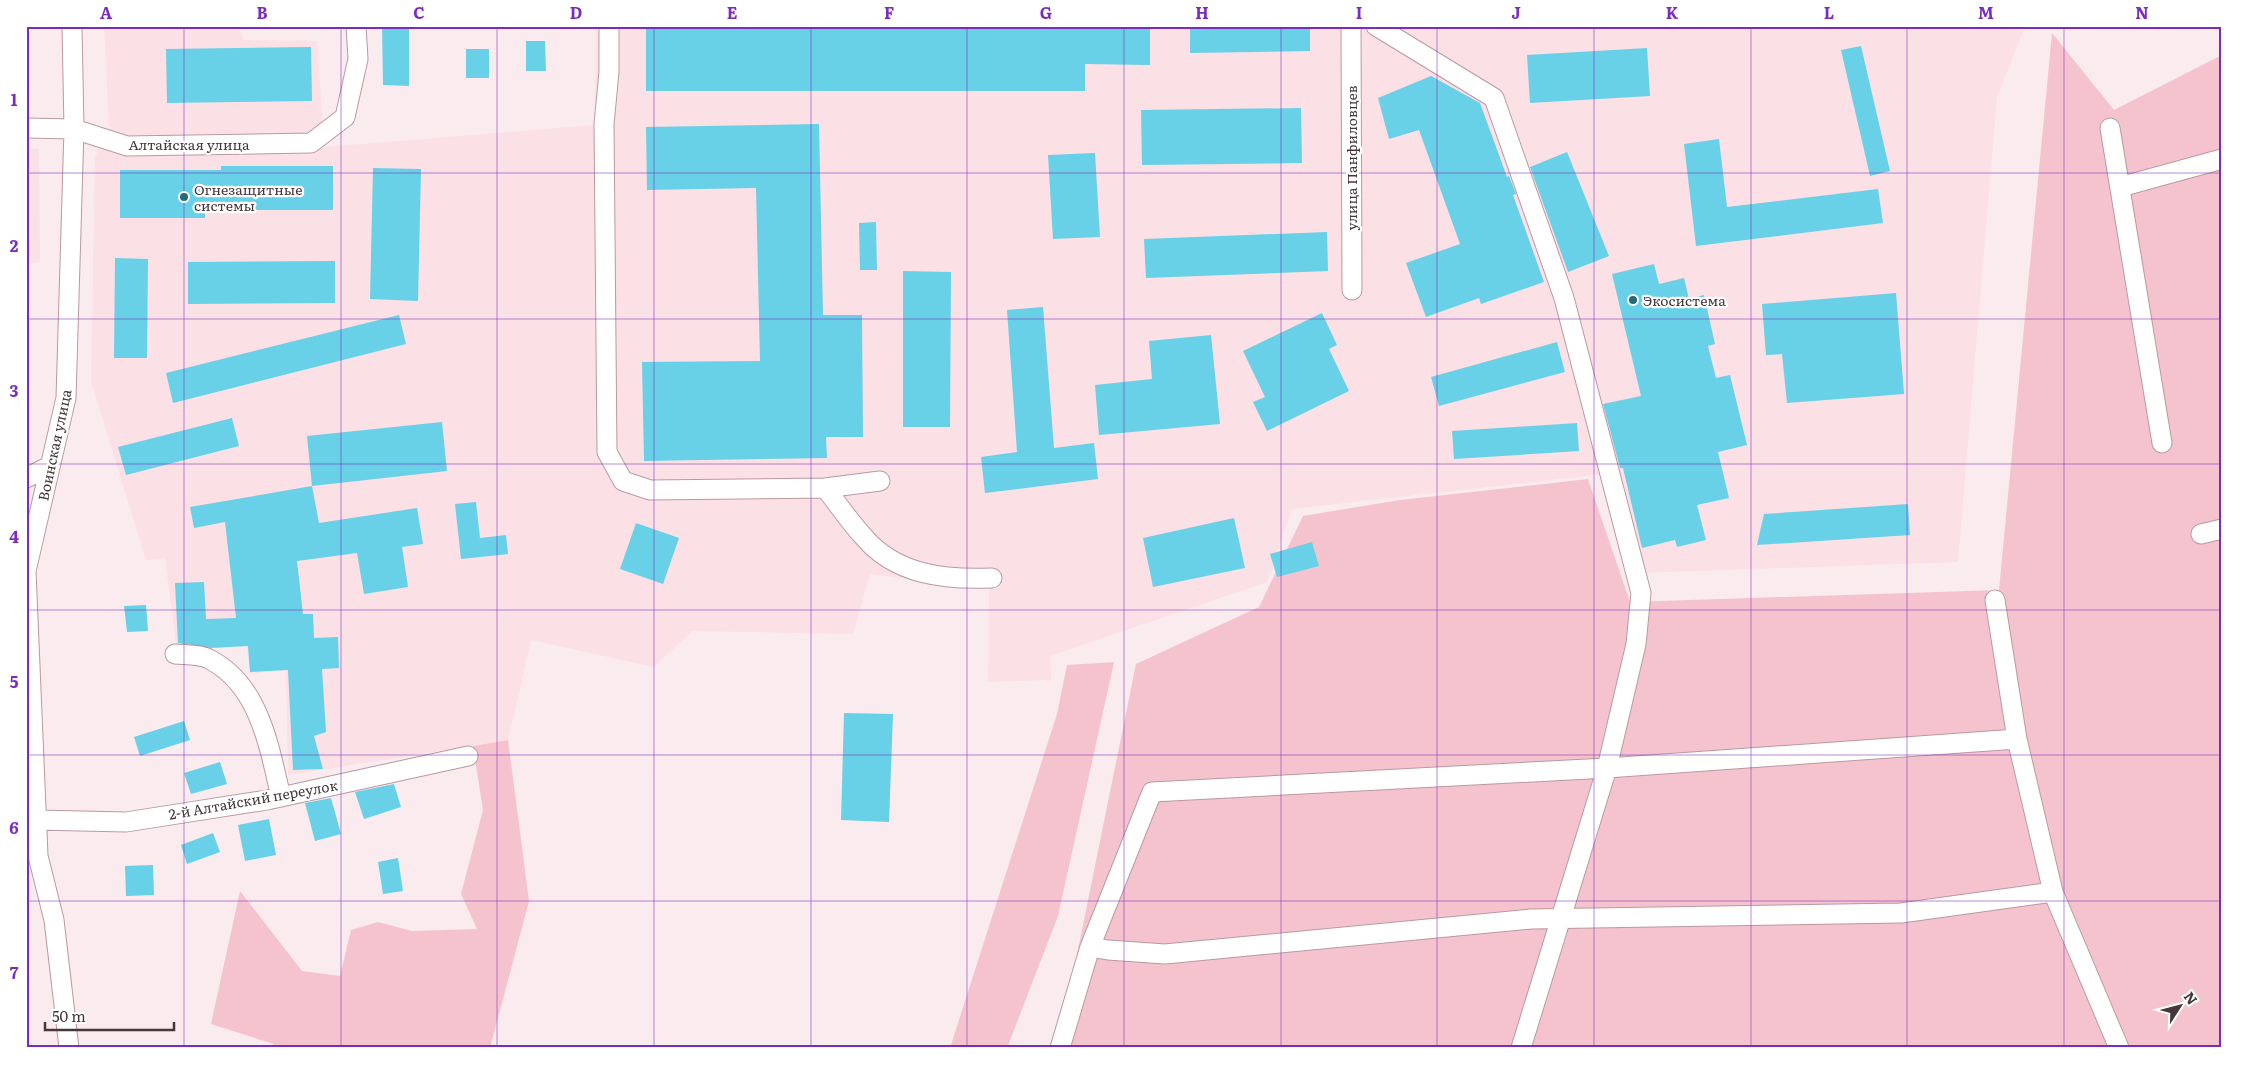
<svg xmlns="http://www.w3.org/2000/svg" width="2248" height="1074" viewBox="0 0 2248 1074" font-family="Literata,serif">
<rect width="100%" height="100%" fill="#faebef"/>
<path fill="#fbe0e6" d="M104,26h135l4,14 74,1 7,106 271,-22 1,-99h1429l-28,71 -39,465 -323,11 -30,-99 -313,35 -25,73 -217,74 1,24 -63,2 1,-93 -119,-15 -17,60 -161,-3 -38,36 -123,-27 -23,100 -220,35 -2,-106 -36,5 -4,-31 -69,9 -12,-94 -19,2 -55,-179 4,-224 14,-27z
M26,148l13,1 1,113 -14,2z"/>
<path fill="#f5c3ce" d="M2052,33l62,77 108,-55v993h-1164l78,-384 123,-57 44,-91 97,-16 188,-21 42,123 369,-12z
M1114,662l-56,254 -51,132h-57l107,-334 10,-49z
M508,740l21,161 -39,147h-217l1,-4 -63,-20 29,-133 62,80 38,5 11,-46 27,-8 34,9 65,-2 -16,-35 22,-84 -10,-64z"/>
<path fill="#68d0e7" d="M382,26h27v60l-26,-1z
M646,26h504v39l-65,-1v27h-439z
M1190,26h120v25l-120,2z
M526,41h19l1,30h-20z
M1861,46l29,125 -20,5 -29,-126z
M311,47l1,54 -145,2 -1,-54z
M1647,48l3,48 -120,7 -3,-48z
M466,49h23v29h-23z
M1431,76l49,27 27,74 2,-1 7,18 -3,1 31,87 -63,22 -2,-6 -53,19 -20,-54 54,-19 -41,-114 -30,9 -11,-41z
M1301,108l1,55 -160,2 -1,-55z
M819,124l4,191h39l1,122h-37l1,21 -183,3 -2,-99 118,-1 -4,-173 -109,2 -1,-63z
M1719,139l8,68 151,-18 5,34 -187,23 -12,-102z
M1567,152l42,104 -41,16 -38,-105z
M1095,153l5,84 -47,2 -5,-84z
M221,166h112v44h-128v8h-85v-48h101z
M373,168l48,1 -3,132 -48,-2z
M876,222l1,48h-17l-1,-47z
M1327,232l1,39 -182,7 -2,-39z
M115,258l33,1 -1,99h-33z
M335,261v42l-147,1v-42z
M1654,264l5,20 25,-6 5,21 15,-4 11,49 -7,2 8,32 14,-3 17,70 -29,7 11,46 -32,7 9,35 -29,7 -2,-7 -33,8 -19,-80h-3l-17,-64 38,-8 -29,-122z
M903,271l48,1 -1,155h-47z
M1896,293l8,101 -117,9 -5,-49 -16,1 -4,-51z
M1043,307l11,141 40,-5 4,36 -113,14 -4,-36 36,-5 -10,-142z
M1322,313l15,32 -8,4 20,42 -82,40 -14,-29 12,-5 -22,-46z
M399,315l7,29 -233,59 -7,-30z
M1211,335l9,89 -121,11 -4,-50 57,-6 -3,-38z
M1557,342l8,30 -126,34 -8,-29z
M232,418l7,28 -113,29 -8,-28z
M442,422l5,49 -135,15 -5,-50z
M1577,423l2,28 -125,8 -2,-28z
M312,486l7,37 98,-15 6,36 -21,3 6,40 -44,7 -7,-41 -60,8 6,53h10l1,24 24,-1 1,31 -17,1 4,63 -12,4 9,33 -30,1 -5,-100 -38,2 -2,-26 -37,2 -33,-5 -3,-60 29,-1 2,37 30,-1 -11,-96 -31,6 -4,-21z
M476,502l4,36 26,-3 2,19 -47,5 -6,-55z
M1908,504l2,31 -153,10 7,-31z
M1234,518l11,50 -92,19 -10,-49z
M636,523l43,15 -16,46 -43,-15z
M1312,542l7,24 -42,11 -7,-23z
M146,605l2,26 -21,1 -3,-26z
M844,713l49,1 -4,108 -48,-2z
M184,721l6,19 -50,16 -6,-19z
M220,762l7,22 -36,10 -7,-21z
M394,784l7,23 -37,12 -9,-27z
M331,798l10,36 -26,7 -10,-38z
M269,819l7,36 -31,6 -7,-36z
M213,833l7,19 -33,12 -6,-19z
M398,858l5,33 -20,3 -5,-32z
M153,865l1,30 -28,1 -1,-30z"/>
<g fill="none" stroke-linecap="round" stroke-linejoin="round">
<g stroke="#bb99a0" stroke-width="21">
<path id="minor" d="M609,26v46l-5,52 3,328 16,29 27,9 175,-2 55,-7
M1351,26l1,264
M1376,26l118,72 70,200 77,295 -5,51 -29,124 -86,280
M26,128l48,1 53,17 184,-3 34,-26 13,-58 -2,-33
M2110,128l52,315
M2120,187l102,-28
M26,478l24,-12
M825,488c13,16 24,33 38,48 32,39 82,44 129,42
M2201,534l21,-5
M1995,600l22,139 36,153 66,156
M175,654c10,1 25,0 34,5 51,26 60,88 72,138
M36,820l90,2 141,-22 201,-44
M1090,947l18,3 57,4 366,-35 370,-6 152,-21
M69,1048l-15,-128 -16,-64 -12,-285 40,-173 8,-269 -2,-103
M1060,1048l30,-101 62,-155 455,-24 410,-29"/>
</g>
<use href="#minor" stroke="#fff" stroke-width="19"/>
</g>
<path fill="none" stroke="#7b2cbf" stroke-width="1" stroke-opacity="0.55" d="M184,26v1022M341,26v1022M497,26v1022M654,26v1022M811,26v1022M967,26v1022M1124,26v1022M1281,26v1022M1437,26v1022M1594,26v1022M1751,26v1022M1907,26v1022M2064,26v1022M26,173h2196M26,319h2196M26,464h2196M26,610h2196M26,755h2196M26,901h2196"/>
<g fill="#246a79" stroke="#fff" stroke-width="2">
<circle cx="184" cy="197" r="5"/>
<circle cx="1633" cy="300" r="5"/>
</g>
<g text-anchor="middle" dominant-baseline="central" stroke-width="4.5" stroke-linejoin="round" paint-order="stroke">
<g font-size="14" fill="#45373a" stroke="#fff">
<text x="189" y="144">Алтайская улица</text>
<text transform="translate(1351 158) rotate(-90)">улица Панфиловцев</text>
<text transform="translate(54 445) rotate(-78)">Воинская улица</text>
<text transform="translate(253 799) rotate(-10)">2-й Алтайский переулок</text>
</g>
<g font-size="14" fill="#45373a" stroke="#fff" text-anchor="start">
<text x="194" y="189">Огнезащитные<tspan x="194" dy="16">системы</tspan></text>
<text x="1643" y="300">Экосистема</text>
</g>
</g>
<rect width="2248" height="1074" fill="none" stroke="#ffffff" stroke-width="55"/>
<g transform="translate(2180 1006) rotate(54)" stroke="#ffffff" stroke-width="4" paint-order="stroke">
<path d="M0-4L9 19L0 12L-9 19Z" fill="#45373a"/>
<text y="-8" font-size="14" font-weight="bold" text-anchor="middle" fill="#45373a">N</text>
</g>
<path d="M45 1022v8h129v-8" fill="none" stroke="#45373a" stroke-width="2.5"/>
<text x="52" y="1022" font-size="15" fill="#45373a" stroke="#ffffff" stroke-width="4" paint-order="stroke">50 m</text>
<rect x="28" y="28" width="2192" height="1018" fill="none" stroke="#7b2cbf" stroke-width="2"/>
<g font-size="16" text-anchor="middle" font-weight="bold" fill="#7b2cbf">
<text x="106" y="19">A</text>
<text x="262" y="19">B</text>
<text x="419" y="19">C</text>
<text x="576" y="19">D</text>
<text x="732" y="19">E</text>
<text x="889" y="19">F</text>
<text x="1046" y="19">G</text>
<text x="1202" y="19">H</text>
<text x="1359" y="19">I</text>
<text x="1516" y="19">J</text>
<text x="1672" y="19">K</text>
<text x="1829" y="19">L</text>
<text x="1986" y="19">M</text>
<text x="2142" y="19">N</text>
<text x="14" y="106">1</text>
<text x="14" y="252">2</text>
<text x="14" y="397">3</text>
<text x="14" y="543">4</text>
<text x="14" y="688">5</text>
<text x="14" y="834">6</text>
<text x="14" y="979">7</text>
</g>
</svg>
